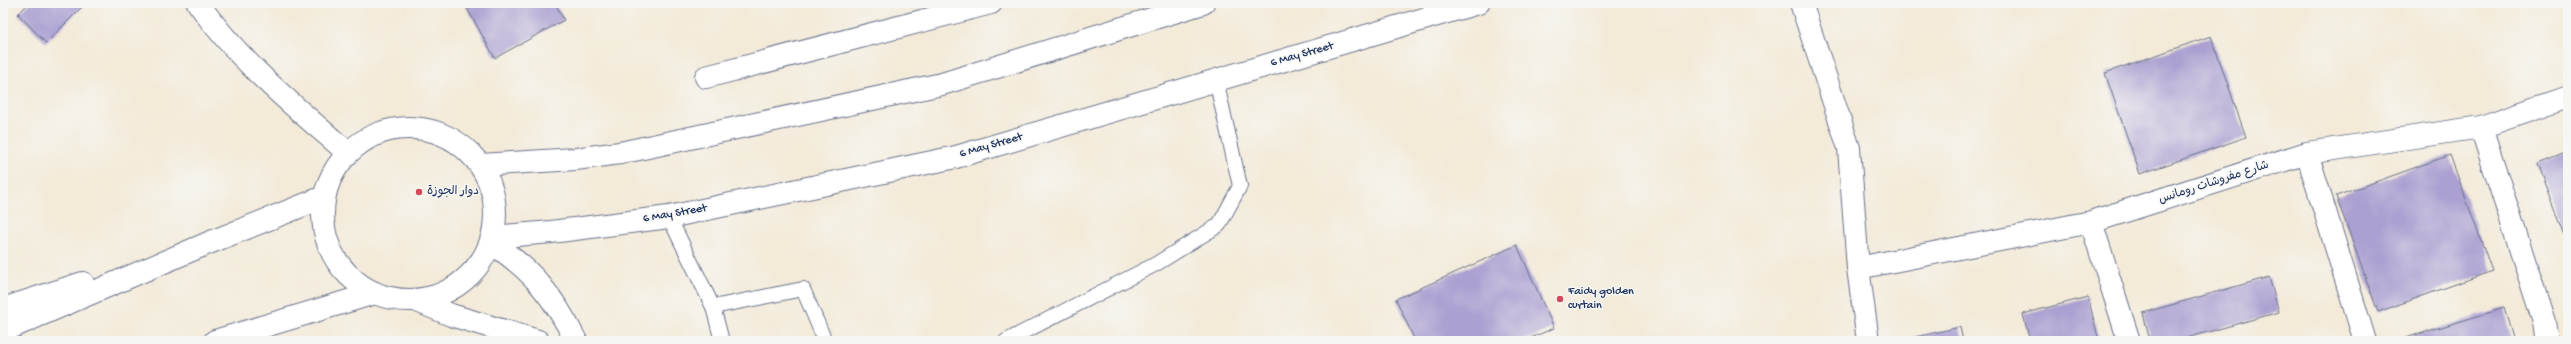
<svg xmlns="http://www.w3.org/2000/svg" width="2571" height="344" viewBox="0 0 2571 344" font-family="'Gochi Hand','Playpen Sans Arabic',sans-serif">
<rect width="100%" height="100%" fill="#f6f6f2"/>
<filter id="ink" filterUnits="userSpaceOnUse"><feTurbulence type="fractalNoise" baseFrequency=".025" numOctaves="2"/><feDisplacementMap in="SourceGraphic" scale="8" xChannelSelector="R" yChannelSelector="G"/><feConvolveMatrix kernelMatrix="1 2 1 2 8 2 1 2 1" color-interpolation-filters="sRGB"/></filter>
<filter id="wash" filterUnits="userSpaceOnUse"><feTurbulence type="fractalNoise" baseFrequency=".012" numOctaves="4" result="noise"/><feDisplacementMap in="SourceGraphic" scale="16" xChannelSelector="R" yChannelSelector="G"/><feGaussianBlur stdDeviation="0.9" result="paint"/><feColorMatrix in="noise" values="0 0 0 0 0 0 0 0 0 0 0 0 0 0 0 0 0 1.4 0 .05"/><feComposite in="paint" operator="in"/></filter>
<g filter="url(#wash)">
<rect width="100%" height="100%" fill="#f3ead8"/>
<g id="blocks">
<path fill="#aba0d1" d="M29,3h57l-40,40 -28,-29z
M464,3h91l9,17 -69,38z
M2211,36l35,101 -106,37 -35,-101z
M2568,152v90l-30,-78z
M2450,155l42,116 -114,41 -42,-116z
M1517,245l37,83 -30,13h-109l-19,-42z
M2269,277l10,35 -103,29h-26l-7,-28z
M2088,297l11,44h-69l-7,-27z
M2504,308l10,33h-112v-2z
M1960,327l3,14h-51l-1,-3z"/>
</g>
</g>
<g filter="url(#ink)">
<use href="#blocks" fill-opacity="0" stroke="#677089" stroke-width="1"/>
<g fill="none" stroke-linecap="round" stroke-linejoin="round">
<g stroke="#677089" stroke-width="16">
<path id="lane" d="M669,217l44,90 90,-18 22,52
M713,307l9,34
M1006,341l150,-77 63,-39 21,-39 -24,-106"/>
</g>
<g stroke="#677089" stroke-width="24">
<path id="street" d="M1801,3l48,145 9,120 10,73
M706,77l285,-74
M2481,127l63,195 3,19
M2307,153l58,188
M2091,222l38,119
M1858,268l233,-46 216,-69 174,-26 87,-30"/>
</g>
<g stroke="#677089" stroke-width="24">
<path id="secondary" d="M198,3c41,59 96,103 150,150
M323 214a86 86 0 1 1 172 0a86 86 0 1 1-172 0Z
M481,165l94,-6 45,-6 322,-69 261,-81
M493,237l58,-5 118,-15 287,-60 522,-154
M491,243c41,26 63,54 85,98
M415,300l36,15 87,26"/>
</g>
<g stroke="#677089" stroke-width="24">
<path id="highway" d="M3,309l80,-26
M3,331l203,-87 118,-47
M215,341l160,-48"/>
</g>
<use href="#lane" stroke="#fff" stroke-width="14"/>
<use href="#street" stroke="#fff" stroke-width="22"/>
<use href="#secondary" stroke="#fff" stroke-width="22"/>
<use href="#highway" stroke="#fff" stroke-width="22"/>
</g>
</g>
<g fill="#d1495b" stroke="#f6f6f2" stroke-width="1.5">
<circle cx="419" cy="192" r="4"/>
<circle cx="1560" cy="299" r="4"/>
</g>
<g text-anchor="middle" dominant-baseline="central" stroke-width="3" stroke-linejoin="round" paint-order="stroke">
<g font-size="12" fill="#1b2f5e" stroke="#f6f6f2">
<text transform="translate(1302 55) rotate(-16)">6 May Street</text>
<text transform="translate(991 146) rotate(-16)">6 May Street</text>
<text transform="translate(2214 183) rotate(-18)">شارع مفروشات رومانس</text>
<text transform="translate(675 214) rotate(-10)">6 May Street</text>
</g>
<g font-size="12" fill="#1b2f5e" stroke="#f6f6f2" text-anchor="start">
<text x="427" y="192">دوار الجوزة</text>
<text x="1568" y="292">Faidy golden<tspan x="1568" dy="14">curtain</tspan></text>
</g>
</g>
<rect width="2571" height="344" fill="none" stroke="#f6f6f2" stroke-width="16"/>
</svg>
